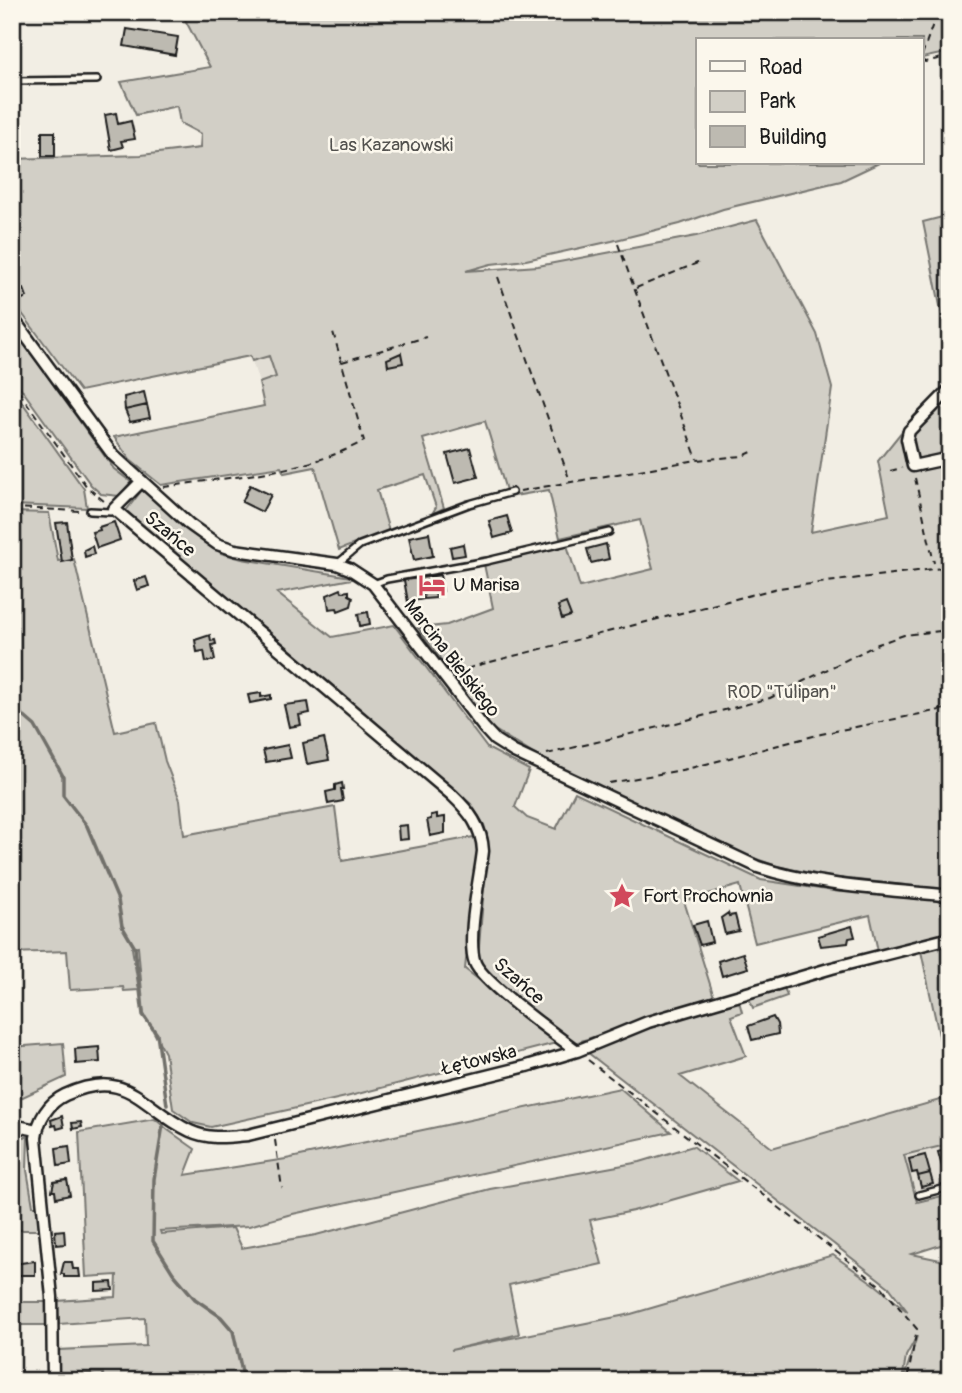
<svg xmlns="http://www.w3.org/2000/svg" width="962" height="1393" viewBox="0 0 962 1393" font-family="Pangolin,sans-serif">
<rect width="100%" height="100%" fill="#f2eee4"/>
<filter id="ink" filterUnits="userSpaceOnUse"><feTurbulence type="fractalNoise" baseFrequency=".0143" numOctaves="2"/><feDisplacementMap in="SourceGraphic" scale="14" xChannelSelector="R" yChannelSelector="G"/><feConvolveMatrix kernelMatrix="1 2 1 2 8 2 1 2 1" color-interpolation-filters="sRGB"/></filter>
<g filter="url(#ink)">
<path fill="#e2ded5" d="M269,356l7,22 -17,5 -7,-22z
M950,1144v42l-35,9 -11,-40z"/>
<path fill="#d2cfc6" stroke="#777671" stroke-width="2" d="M181,12h769v40l-28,6v-18h-224v123h181l-38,18 -118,28 -43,15 -68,17 -86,19 -35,4 -25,7 72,-5 158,-30 61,-16 60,114 15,54 -21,144 78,-17 -11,-54 37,-46 35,-31v506l-120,-13 -54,-11 -36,-13 -178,-81 -72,-45 -72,-99 29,-3 46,-17 -9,-44 83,-19 13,42 73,-18 -13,-49 -80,18 -11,-48 -41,7 -23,-76 -62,18 21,69 -12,6 4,-7 -11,-32 -48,15 12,41 -50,19 -24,-83 -31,6 -3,-6 -120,18 -31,-25 -16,-23 150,-31 -5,-23 17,-6 -7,-21 -17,5 -2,-5 -170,35 -68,-91v-141l129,-4 59,-7 1,-14 -21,-11 -3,-17 -41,9 -15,-33 89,-15z
M950,215v140l-27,-133z
M12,327l102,142 17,13 -12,14 -18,-2 -10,-9 -79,-109z
M12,388l72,101 3,19 -75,-3z
M142,490l79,63 21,6 115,19 -80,15 55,44 62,-12 93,123 42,22 -14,37 12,11 29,11 19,-37 186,88 79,12 55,1 55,8v31l-72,19 -8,-36 -115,28 -15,-58 -56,16 30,96 -142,47 -83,-69 -7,-7 -4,-10 10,-118 -4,-15 -13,-21 -346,-292z
M12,512l37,1 9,48 16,-2 41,173 41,-9 9,38 15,39 4,35 151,-28 7,54 137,-25 -14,133 95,73 -214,55 -135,30 -18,-4 -20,-14 -8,-56 -21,-39 -6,-67 -6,1 7,42 -15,1 -1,-4 -53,3 -3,-39 -55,2z
M950,945v142l-29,-136z
M784,987l3,9 -34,12 -4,-10z
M739,1001l3,11 -11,4 15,40 -66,20 92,72 178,-51v47l-46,11 13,47 33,-8v48l-38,12 38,8v119h-47l14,-45 -11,20 -4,25h-798l-1,-8 -45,2v-25l88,-4 -1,-28 -86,6 -2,-23 59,-4 1,-22 -31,2 -7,-145 76,-13 13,11 27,19 -10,26 101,-16 334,-71 51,44 -383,83 -39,11 -89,5 1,3 72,-6 9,20 74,-13 174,-46 150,-27 53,-16 45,35 -105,30 -43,9 12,44 -93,21 10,49 -68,16 180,-36 202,-59 44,31 31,26 -19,-25 -302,-235 39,-17z
M63,1043l3,34 -54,25v-55z
M12,1136l16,1 -1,33 6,36h7l3,24h-31z
M12,1302h37l2,23h-39z"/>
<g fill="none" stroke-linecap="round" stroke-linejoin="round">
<path stroke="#716f6b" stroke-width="3.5" d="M12,706l23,20 28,50v19l24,31 31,74 4,26 13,22 8,67 14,19 10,71
M163,1125l-9,54 -1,62 20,32 22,26 26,18 12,14 11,50"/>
</g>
<path fill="#bdbab1" stroke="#1c1c1c" stroke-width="2" d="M127,29l51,8 -3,18 -51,-9z
M116,113l2,11 13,-3 4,18 -14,2 2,6 -12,3 -6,-35z
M42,132h13v24h-13z
M24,289l3,8 -7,3 -3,-9z
M401,353l2,10 -15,3 -1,-7z
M144,392l3,13 -22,5 -1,-13z
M147,405l3,13 -20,4 -5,-12z
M470,448l8,29 -23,6 -8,-29z
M250,485l21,10 -9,17 -20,-10z
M507,516l5,17 -18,5 -5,-17z
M67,522l5,38 -10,2 -6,-39z
M114,522l6,18 -23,8 -5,-16 8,-2 -1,-3z
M429,533l4,23 -19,4 -5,-23z
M463,544l2,11 -13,2 -2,-10z
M606,544l3,15 -18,4 -4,-14z
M92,546l2,8 -9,3 -1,-7z
M440,575l3,16 -8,1 1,6 -12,1 -4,-21z
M146,577l3,9 -12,4 -3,-9z
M420,578l4,21 -16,3 -4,-22z
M341,589l1,3 7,-1v4l4,2 -2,9 -13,5 -1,-3 -8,1 -2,-14z
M566,603l5,13 -9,3 -4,-13z
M368,612l2,12 -10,2 -2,-12z
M210,635l1,6 4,-1 1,4 -4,1 3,15 -9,2 -2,-11 -7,1 -2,-12z
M261,693v4l10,-2v4l-21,4 -2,-8z
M308,702l2,11 -11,2 2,10 -12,2 -5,-22z
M324,738l5,22 -22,4 -4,-21z
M288,745l3,13 -25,4 -3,-12z
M342,783l1,6h-2l2,12 -15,3 -2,-12 9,-2v-5z
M437,814v4l8,-1v16l-15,3 -3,-16 4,-1v-4z
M407,825l1,14 -9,1 -1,-14z
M728,913l1,3 6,-1 4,16 -14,3 -4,-16z
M707,921l5,21 -12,3 -7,-20z
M852,926l3,11 -6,1 -1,5 -27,3 -3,-10z
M743,953l5,15 -26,8 -4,-15z
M773,1017l4,7 1,10 -26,6 -4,-14z
M99,1047l1,15 -24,2 -1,-15z
M62,1116l2,11 -7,2 -1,-4 -4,1 -1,-6z
M81,1122l1,5 -9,2 -1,-6z
M69,1146l2,18 -13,2 -2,-18z
M949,1149l1,31 -4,1 -8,-29z
M925,1155l5,18 -12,3 -1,-4 -5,1 -3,-14z
M930,1173l3,11 -12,3 -3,-11z
M67,1180l3,15 -14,3 -1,-7h-3l2,-9z
M64,1230l1,14 -9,1 -1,-14z
M35,1261v14h-22v-11z
M64,1262h8l1,7h6l1,8h-16v-3h-3z
M112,1282l1,8 -17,1v-8z"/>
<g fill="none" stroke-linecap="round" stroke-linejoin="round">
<g stroke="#1c1c1c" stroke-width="10">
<path id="lane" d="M12,81l85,-1
M90,511l21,1 3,-3
M337,564l23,-19 109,-41 43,-12
M373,584l14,-5 100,-18 122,-29
M919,1195l31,-8
M12,1377l41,1"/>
</g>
<g stroke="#1c1c1c" stroke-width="15">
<path id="street" d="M12,317l101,138 76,69 28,20 18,6 102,14 13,5 23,15 111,144 11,12 19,12 244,115c61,20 128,22 192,29
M950,389l-41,42 -2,8 6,27 37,-8
M142,481l-28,28 338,286c17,16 30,32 31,56 -3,27 -17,89 -8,112 8,20 81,72 102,88
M12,1125l25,5
M53,1381l-1,-84 -16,-159c2,-18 12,-35 29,-43 63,-29 76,13 125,36 20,9 37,6 58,4l279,-69 50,-15 71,-29 184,-54 118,-30"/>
</g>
<path stroke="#1c1c1c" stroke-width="2" stroke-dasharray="7 5" stroke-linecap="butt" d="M922,55l13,-37 4,-6
M922,60l3,2 25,-6
M618,244l79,215
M498,277l72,204
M636,288l64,-26
M342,362l84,-25
M12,382l75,105 18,15
M890,471l12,-3
M915,478l19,85
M164,487c67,-11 139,-13 200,-46l-31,-109
M520,491l177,-31 46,-4 11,-5
M12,508l69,3
M456,673l19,-7 303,-78 172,-21
M547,754l129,-31 94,-25 108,-54 26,-9 46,-5
M609,783l78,-14 134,-35 129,-26
M588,1060l294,227 35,42 -10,52
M275,1140l7,48"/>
<use href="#lane" stroke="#fbf7ec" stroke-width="5"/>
<use href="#street" stroke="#fbf7ec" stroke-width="10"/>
</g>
</g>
<defs>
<g id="hotel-bare" transform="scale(2.1)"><path d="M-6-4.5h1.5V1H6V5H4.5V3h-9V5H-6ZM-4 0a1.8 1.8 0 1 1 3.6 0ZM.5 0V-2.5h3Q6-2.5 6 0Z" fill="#d1495b" stroke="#fbf7ec" stroke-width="2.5" paint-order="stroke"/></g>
<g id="sight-bare" transform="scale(2.1)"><path d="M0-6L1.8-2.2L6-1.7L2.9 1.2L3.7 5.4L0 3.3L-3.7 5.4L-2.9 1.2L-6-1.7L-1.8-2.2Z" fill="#d1495b" stroke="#fbf7ec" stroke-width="2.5" paint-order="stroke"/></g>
</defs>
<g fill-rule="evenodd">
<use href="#hotel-bare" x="432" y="585"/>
<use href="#sight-bare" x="622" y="896"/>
</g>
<g text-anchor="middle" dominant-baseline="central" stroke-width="5" stroke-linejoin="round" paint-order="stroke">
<g font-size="19" fill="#53524f" stroke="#fbf7ec">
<text x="391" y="145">Las Kazanowski</text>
<text x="782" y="692">ROD "Tulipan"</text>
</g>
<g font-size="19" fill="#1c1c1c" stroke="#fbf7ec">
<text transform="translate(170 534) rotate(40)">Szańce</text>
<text transform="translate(452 658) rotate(52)">Marcina Bielskiego</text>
<text transform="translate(519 981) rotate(41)">Szańce</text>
<text transform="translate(479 1060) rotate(-14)">Łętowska</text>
</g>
<g font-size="19" fill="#1c1c1c" stroke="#fbf7ec" text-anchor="start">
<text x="453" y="585">U Marisa</text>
<text x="643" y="896">Fort Prochownia</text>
</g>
</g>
<rect width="962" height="1393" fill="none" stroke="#fbf7ec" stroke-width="42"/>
<rect x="21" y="21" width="920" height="1351" fill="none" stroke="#1c1c1c" stroke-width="2.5" filter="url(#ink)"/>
<rect x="696" y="38" width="228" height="126" fill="#fbf7ec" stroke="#a29f99" stroke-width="2"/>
<rect x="710" y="61" width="35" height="10" fill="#fbf7ec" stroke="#a29f99" stroke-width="2"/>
<text x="759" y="74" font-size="21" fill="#1c1c1c">Road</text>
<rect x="710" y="91" width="35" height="21" fill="#d2cfc6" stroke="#a29f99" stroke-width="2"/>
<text x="759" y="108" font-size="21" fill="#1c1c1c">Park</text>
<rect x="710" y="126" width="35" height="21" fill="#bdbab1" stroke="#a29f99" stroke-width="2"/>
<text x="759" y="144" font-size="21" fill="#1c1c1c">Building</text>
</svg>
